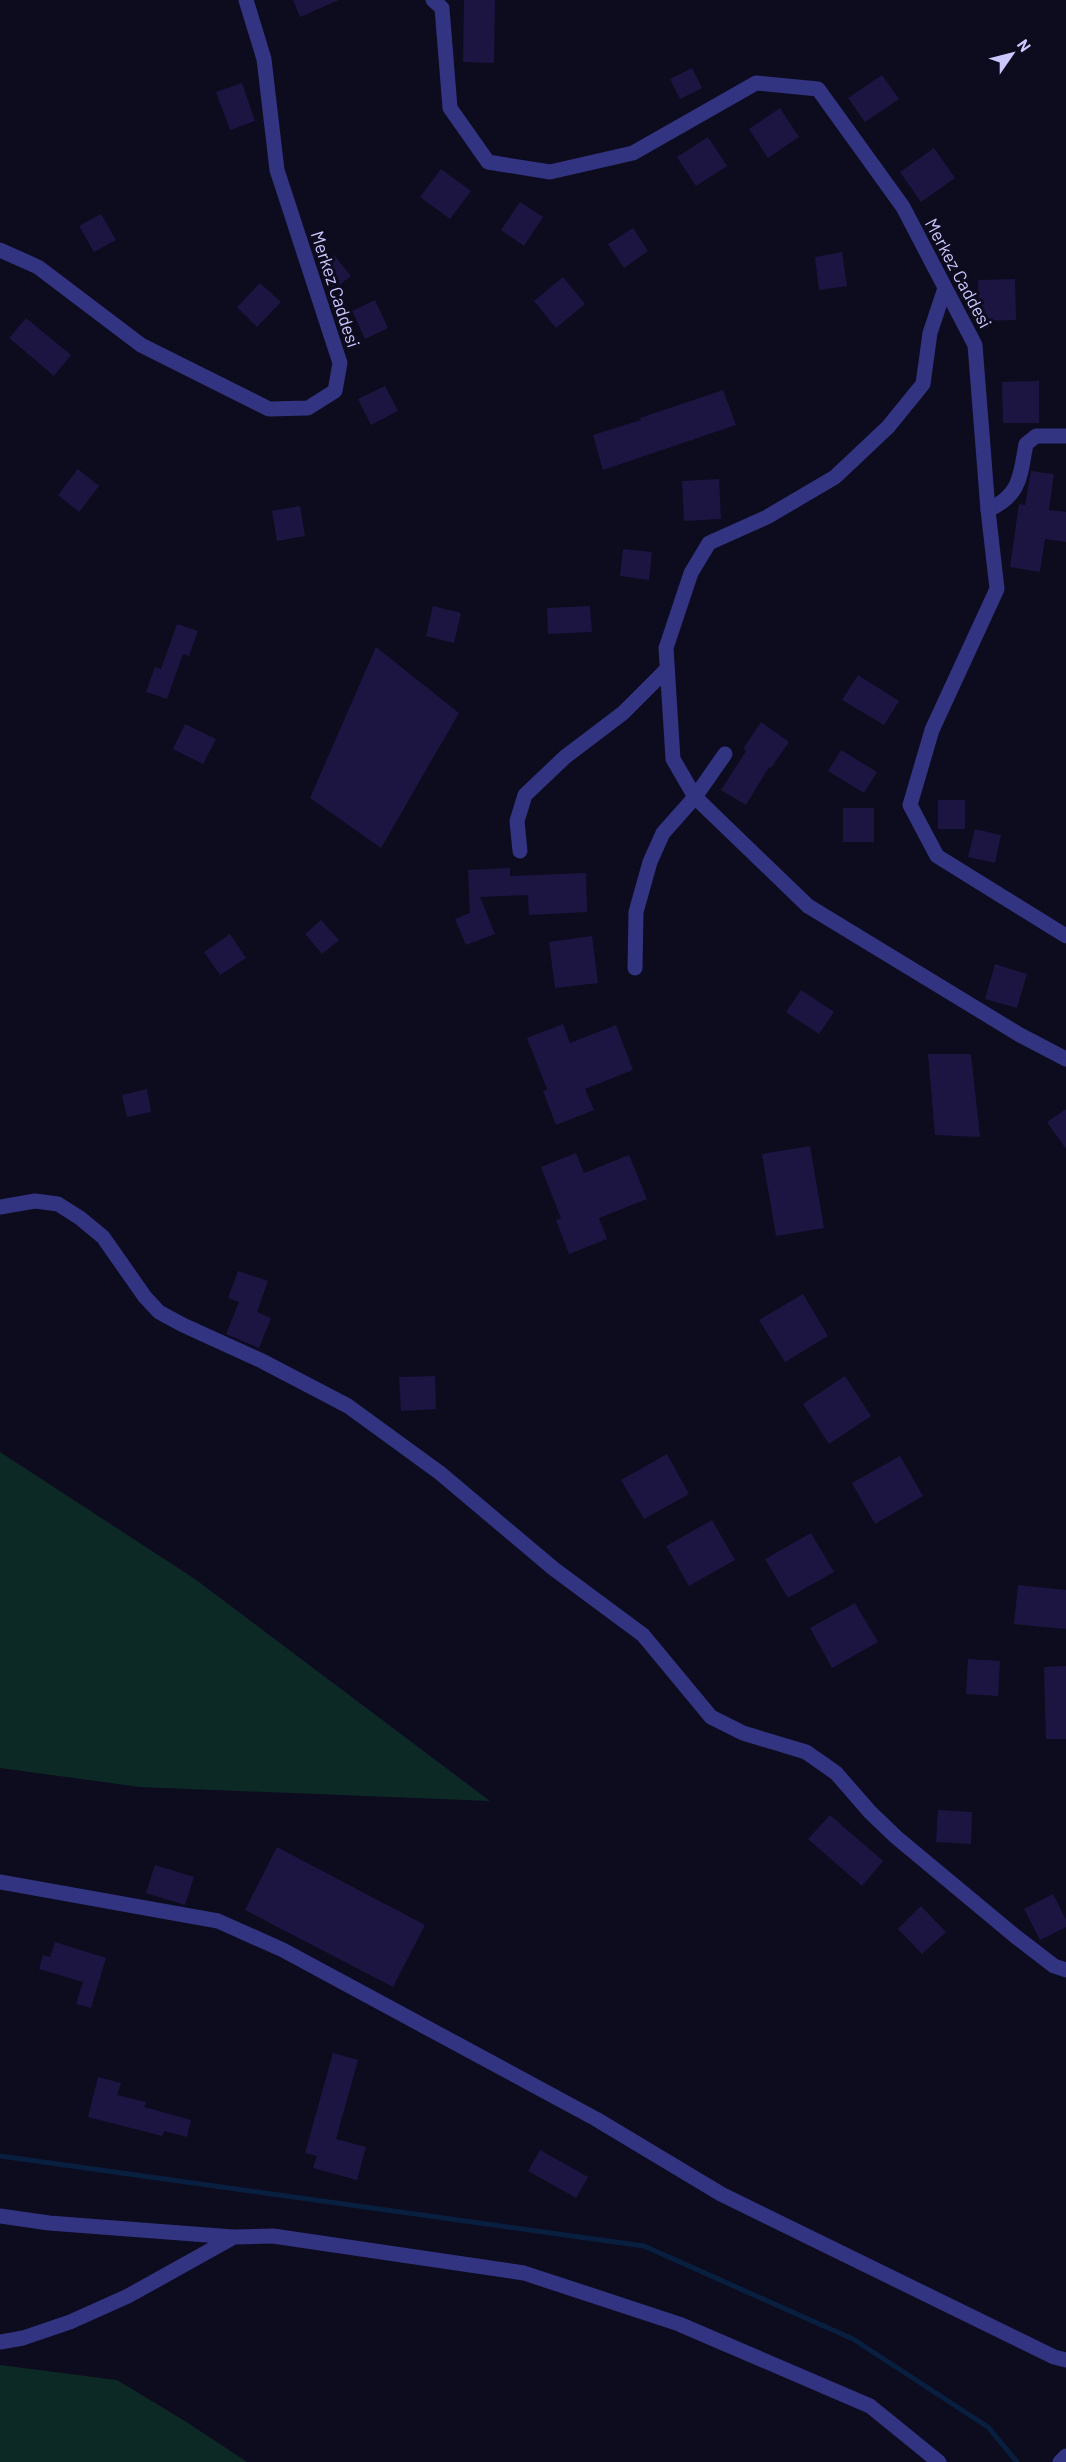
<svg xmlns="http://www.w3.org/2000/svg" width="1066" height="2462" viewBox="0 0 1066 2462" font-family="Barlow,sans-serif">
<rect width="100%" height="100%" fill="#0d0b1e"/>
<path fill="#0d2926" d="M0,1452l195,127 295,222 -350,-14 -140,-19z
M0,2365l117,15 71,43 59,39h-247z"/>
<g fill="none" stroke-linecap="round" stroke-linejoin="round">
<path stroke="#081f40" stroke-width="5" d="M0,2156l644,90 209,93 135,88 29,35"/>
</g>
<path fill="#1c1541" d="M293,0h46l-39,17z
M464,0h31l-1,63 -31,-1z
M692,68l10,20 -22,11 -10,-20z
M882,75l17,24 -34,23 -17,-24z
M242,83l13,38 -25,9 -14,-38z
M780,108l19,29 -31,21 -19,-29z
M708,137l19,29 -31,20 -19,-29z
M934,148l21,30 -34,24 -21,-30z
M441,169l30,22 -21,28 -30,-22z
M520,202l23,15 -19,29 -23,-16z
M101,214l15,26 -22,12 -15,-26z
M633,228l15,23 -24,17 -16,-24z
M842,252l5,34 -28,4 -4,-33z
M334,255l17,21 -18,14 -11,-14 -3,-9z
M563,277l22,27 -29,24 -22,-27z
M1015,279l1,41 -37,1 -1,-41z
M260,283l21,19 -24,25 -20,-20z
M375,300l13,28 -23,11 -13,-28z
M26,318l45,37 -17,21 -45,-38z
M1039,381v42h-36l-1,-41z
M385,386l13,25 -27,14 -13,-26z
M723,390l13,35 -133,45 -10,-35 48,-15 -1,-2z
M78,469l21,17 -20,26 -21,-17z
M1031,471l23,3 -5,36 17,2v30l-21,-3 -5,33 -30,-5 9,-63 6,1z
M719,479l2,40 -37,2 -2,-40z
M300,506l5,30 -28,5 -5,-30z
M623,549l29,3 -3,28 -29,-4z
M433,606l28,7 -7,30 -28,-7z
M590,606l2,26 -44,2 -1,-26z
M177,624l21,7 -9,25 -6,-2 -16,45 -21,-7 9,-25 6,2z
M376,647l83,66 -78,135 -71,-50z
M858,675l41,26 -15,24 -42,-25z
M761,722l28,20 -18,26 -2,-1 -23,38 -25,-15 25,-39 -3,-2z
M185,724l31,15 -13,25 -30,-15z
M841,750l36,22 -13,21 -36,-22z
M938,800h27v29h-27z
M843,808h31v34h-31z
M975,829l26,6 -6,28 -27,-6z
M510,868v8l76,-3 1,39 -58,3 -1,-20 -48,2 15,37 -29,11 -11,-26 15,-6 -2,-43z
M321,920l18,20 -17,14 -17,-20z
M230,934l16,24 -26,17 -16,-23z
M592,936l6,47 -43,5 -6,-46z
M995,964l32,10 -10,34 -32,-9z
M801,990l33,22 -15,22 -33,-22z
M563,1024l7,19 46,-18 17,45 -48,19 9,21 -38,15 -13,-34 4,-2 -20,-51z
M928,1054h43l9,83 -45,-2z
M147,1089l4,23 -24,5 -5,-22z
M1066,1109v40l-19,-27z
M810,1146l14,82 -48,8 -14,-82z
M576,1153l8,20 45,-18 18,44 -48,19 8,21 -38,15 -13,-34 5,-2 -20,-51z
M238,1271l30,10 -11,31 14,6 -12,30 -33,-14 13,-32 -11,-4z
M803,1294l25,42 -43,26 -26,-42z
M435,1376l1,33 -35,2 -2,-34z
M845,1376l26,40 -42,28 -26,-40z
M667,1454l22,40 -45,25 -23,-39z
M900,1456l23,40 -48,28 -23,-41z
M712,1520l23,40 -46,26 -23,-40z
M811,1533l23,39 -46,26 -23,-39z
M1018,1585l48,5v39l-52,-5z
M855,1603l23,39 -46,26 -22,-40z
M968,1659l32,2 -2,35 -32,-2z
M1066,1666v73h-20l-2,-72z
M938,1810l34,2 -1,32 -35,-2z
M830,1815l53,46 -21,25 -54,-47z
M277,1847l148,78 -32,62 -148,-77z
M155,1865l39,12 -9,28 -39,-12z
M1053,1894l13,26v7l-26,13 -16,-31z
M921,1906l25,26 -24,22 -24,-25z
M55,1942l51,16 -15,50 -15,-4 7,-22 -44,-13 4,-14 7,2z
M333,2053l25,7 -22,79 30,8 -9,33 -44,-12 4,-12 -12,-3z
M98,2077l23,6 -4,12 29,7 -2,5 47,13 -4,17 -23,-6 -2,5 -74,-19z
M540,2150l48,27 -12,21 -48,-27z"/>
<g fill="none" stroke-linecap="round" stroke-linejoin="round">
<path stroke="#323381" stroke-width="15" d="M945,288l-15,45 -7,51 -35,43 -53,50 -68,40 -58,26 -18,30 -25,75 7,111 22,38 113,109 212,129 46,24
M988,510c33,-15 32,-34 38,-66l10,-8h30
M520,851l-3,-30 8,-26 40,-38 58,-44 44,-44
M635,968l1,-56 14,-50 13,-29 32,-36 30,-43
M0,1207l35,-6 23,3 22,14 23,19 42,60 14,15 24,13 79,36 86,45 92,67 114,96 89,66 68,82 32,16 63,19 30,21 34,39 26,25 119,99 39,30 12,4
M0,2216l49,7 184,14
M0,2342l23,-4 47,-16 58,-26 106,-59 39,-1 251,37 155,51 191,82 69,56"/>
<path stroke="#323381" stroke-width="15" d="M433,0l9,8 8,100 38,54 62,10 83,-19 123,-70 62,6 85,118 72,138 13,165 9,79 -65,141 -22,75 27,51 129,80
M0,250l38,17 103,78 128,64 39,-1 27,-17 5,-28 -63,-193 -13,-111 -18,-59
M0,1882l218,39 65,29 313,169 125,75 333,163 12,3
M1060,2462l6,-6"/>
</g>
<g text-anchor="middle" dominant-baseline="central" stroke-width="6" stroke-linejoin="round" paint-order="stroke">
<g font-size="18" fill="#ccc8ff" stroke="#0d0b1e">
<text transform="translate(959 273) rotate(62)">Merkez Caddesi</text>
<text transform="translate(336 289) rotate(72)">Merkez Caddesi</text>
</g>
</g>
<g transform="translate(1012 54) rotate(55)" stroke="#0d0b1e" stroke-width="4.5" paint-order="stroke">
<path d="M0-4.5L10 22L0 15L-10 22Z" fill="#ccc8ff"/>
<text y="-9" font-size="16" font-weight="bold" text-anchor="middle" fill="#ccc8ff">N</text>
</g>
</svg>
